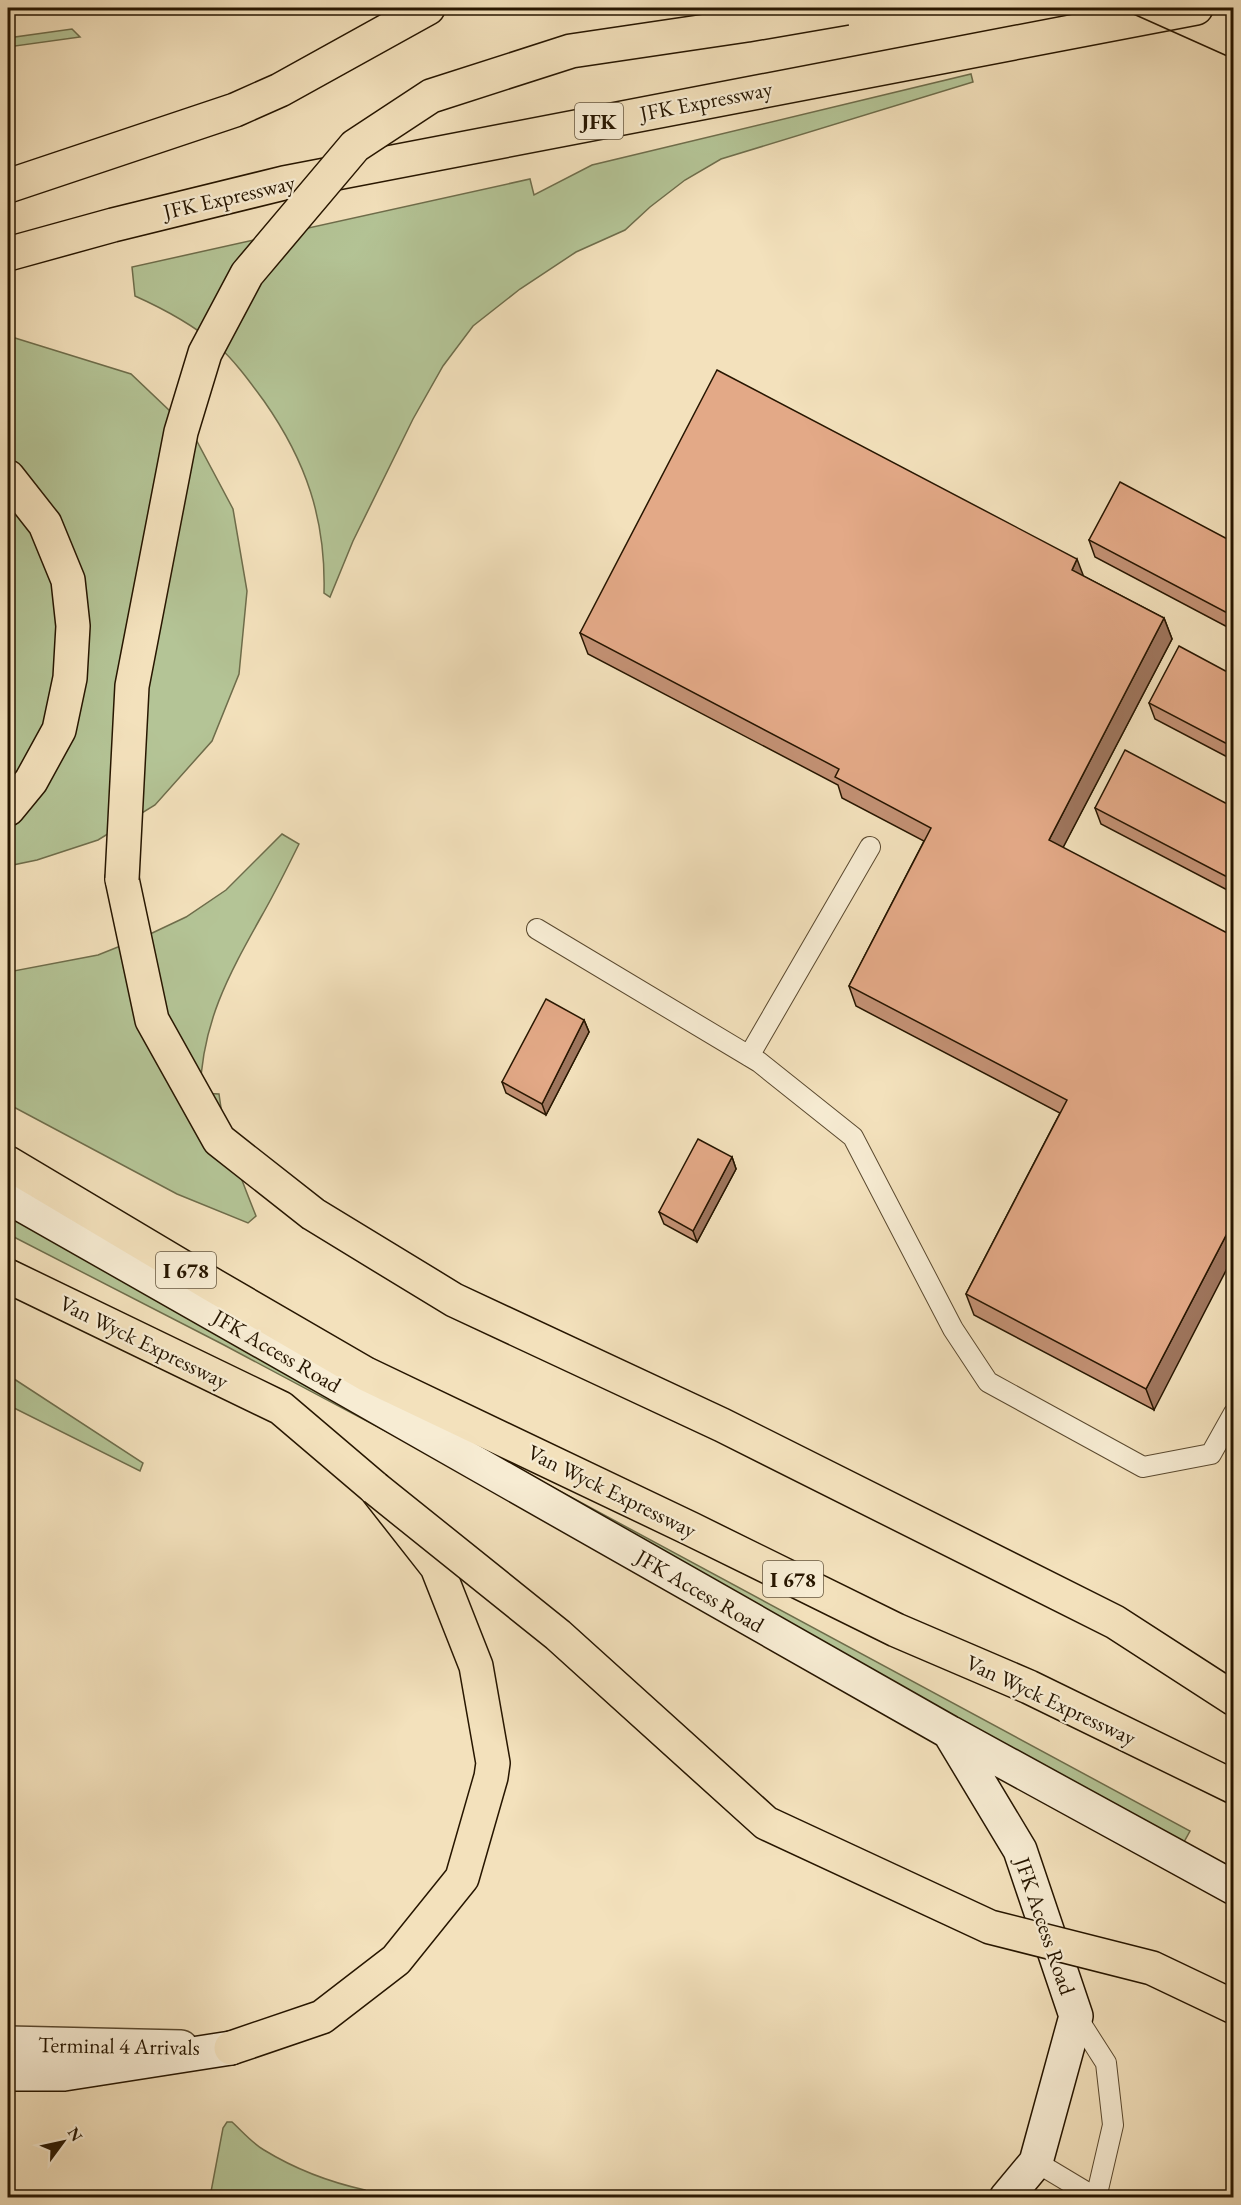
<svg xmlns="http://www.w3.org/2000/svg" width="1241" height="2205" viewBox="0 0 1241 2205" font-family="'EB Garamond',serif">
<rect width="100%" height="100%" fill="#f3e1bc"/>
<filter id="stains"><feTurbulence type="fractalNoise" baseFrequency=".00333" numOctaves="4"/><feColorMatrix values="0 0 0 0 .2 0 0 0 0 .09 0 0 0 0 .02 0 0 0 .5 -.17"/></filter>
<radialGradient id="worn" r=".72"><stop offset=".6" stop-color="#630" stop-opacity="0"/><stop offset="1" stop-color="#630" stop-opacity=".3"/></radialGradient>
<path fill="#b4c496" stroke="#6e6d4b" stroke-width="1.5" d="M72,29l8,8 -72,10v-9z
M971,74l2,8 -252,77 -36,21 -35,27 -25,23 -49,22 -56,37 -47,37 -30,40 -30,53 -60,122 -23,56 -6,-4c2,-74 -18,-132 -60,-192 -14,-19 -29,-40 -47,-56 -25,-21 -53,-36 -82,-49l-3,-29 398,-88 4,16 58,-30z
M15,338l116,36 61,58 41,77 14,82 -8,83 -27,67 -57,64 -57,35 -61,20 -29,6v-527z
M282,834l17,10c-12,24 -24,49 -38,73 -33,59 -59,106 -61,176l19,1c5,43 21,82 37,122l-8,7 -71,-29 -169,-90v-132l90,-17 50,-20 38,-18 40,-27z
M8,1190l231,128 951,513 -11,20 -398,-209 -557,-297 -216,-111z
M8,1375l135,88 -3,8 -132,-66z
M227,2122h5c10,9 20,21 32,28 31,19 65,32 101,40l2,7h-157l13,-69z"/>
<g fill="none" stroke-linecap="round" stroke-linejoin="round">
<g stroke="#5a492f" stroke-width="22">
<path id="lane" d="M537,929l222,133 94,75 100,192 35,53 155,85 68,-13 23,-41
M749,1056l121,-209
M1076,2016l30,47 7,62 -17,73
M1036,2162l60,36"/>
</g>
<g stroke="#5a492f" stroke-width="36">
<path id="street" d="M8,2043l173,4"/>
</g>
<g stroke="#271600" stroke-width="36">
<path id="secondary" d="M8,1197l941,535 71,118 56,166 -40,146 -30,36
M951,1733l283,155
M8,2074h56l167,-26"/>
</g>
<g stroke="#271600" stroke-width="36">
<path id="highway" d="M8,186l227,-76 45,-20 148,-82
M8,254l105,-29 171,-42 912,-175
M8,477l37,47 23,56 5,46 -3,52 -11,52 -28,51 -23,28
M122,879l30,141 67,120 94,74 141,86 268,125 393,197 119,77
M8,1163l203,121 155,90 325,155 205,101 133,57 205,100
M8,1276l273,132 94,80 62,79 39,99 17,97 -2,14 -29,101 -66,82 -74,57 -91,31"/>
</g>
<use href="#lane" stroke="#f7ecd3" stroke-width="20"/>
<use href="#street" stroke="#f7ecd3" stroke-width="33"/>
<use href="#secondary" stroke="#f7ecd3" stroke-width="33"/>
<use href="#highway" stroke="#f3e1bc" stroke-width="33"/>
<path stroke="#271600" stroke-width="1.5" d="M1120,8l114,51
M1221,8l13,5"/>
<g stroke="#271600" stroke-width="36" stroke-linecap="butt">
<path id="highway-bridge" d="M122,879l10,-193 49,-254 24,-79 42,-79 108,-128 76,-50 140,-45 176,-26 99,-17
M375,1488l183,147 208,188 224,104 162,41 82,39"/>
</g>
<use href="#highway-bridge" stroke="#f3e1bc" stroke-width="33"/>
</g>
<path fill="#c39174" stroke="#271600" stroke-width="1.5" d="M1089,540l144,2v88l-138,-73z
M1083,576l81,42 8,21 -109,208 91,563 -180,-95 -8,-21 94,-181 -204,-107 -7,-20 75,-145 -82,-43 -4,-13 -250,-131 -8,-21z
M1233,675v85l-78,-41 -6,-16z
M1233,807v86l-132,-69 -6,-16z
M584,1020l5,12 -43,83 -40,-22 -4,-11z
M732,1157l4,12 -39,73 -33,-18 -5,-12z"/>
<path fill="#9f765e" stroke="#271600" stroke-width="1.5" d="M1077,559l8,21 -13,-10z
M1164,618l8,21 -116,222 -7,-21z
M584,1020l5,12 -43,83 -4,-11z
M732,1157l4,12 -39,73 -4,-11z
M1233,1222v35l-79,153 -8,-21z"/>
<path fill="#e3a987" stroke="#271600" stroke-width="1.5" d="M717,370l360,189 -5,11 92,48 -115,222 184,96v286l-87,167 -180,-95 101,-194 -218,-114 82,-158 -96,-51 4,-8 -259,-136z
M1120,482l113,60v74l-144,-76z
M1179,646l54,29v72l-84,-44z
M1125,750l108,57v73l-138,-72z
M546,999l38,21 -42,84 -40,-22z
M698,1139l34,18 -39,74 -34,-19z"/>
<g text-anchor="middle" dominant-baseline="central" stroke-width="4.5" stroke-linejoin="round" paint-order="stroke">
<g fill="#f7ecd3" stroke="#65563f" stroke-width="1.5">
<rect x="575" y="103" width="48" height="36" rx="4.5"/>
<rect x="156" y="1252" width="60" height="36" rx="4.5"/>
<rect x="763" y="1561" width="60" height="36" rx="4.5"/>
</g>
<g font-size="21" font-weight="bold" fill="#271600">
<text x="599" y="121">JFK</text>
<text x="186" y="1270">I 678</text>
<text x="793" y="1579">I 678</text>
</g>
<g font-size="22" fill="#271600" stroke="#f7ecd3">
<text transform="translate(706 101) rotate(-11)">JFK Expressway</text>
<text transform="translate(229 197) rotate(-13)">JFK Expressway</text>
<text transform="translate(144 1342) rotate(26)">Van Wyck Expressway</text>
<text transform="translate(277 1351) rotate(30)">JFK Access Road</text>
<text transform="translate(612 1491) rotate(26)">Van Wyck Expressway</text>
<text transform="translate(700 1591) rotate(30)">JFK Access Road</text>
<text transform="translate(1051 1700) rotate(25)">Van Wyck Expressway</text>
<text transform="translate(1045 1926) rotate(71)">JFK Access Road</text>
<text transform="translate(119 2046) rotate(1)">Terminal 4 Arrivals</text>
</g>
</g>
<rect width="1241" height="2205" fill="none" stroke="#f3e1bc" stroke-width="30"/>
<rect x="9" y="9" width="1223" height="2187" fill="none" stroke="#271600" stroke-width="3"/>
<rect x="15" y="15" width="1211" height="2175" fill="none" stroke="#271600" stroke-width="1.5"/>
<g transform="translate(63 2142) rotate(57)" stroke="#f7ecd3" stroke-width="4.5" paint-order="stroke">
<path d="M0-4.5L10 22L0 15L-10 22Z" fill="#271600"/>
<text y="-9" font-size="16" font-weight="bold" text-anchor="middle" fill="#271600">N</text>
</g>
<rect width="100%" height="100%" filter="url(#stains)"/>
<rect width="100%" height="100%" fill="url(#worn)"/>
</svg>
